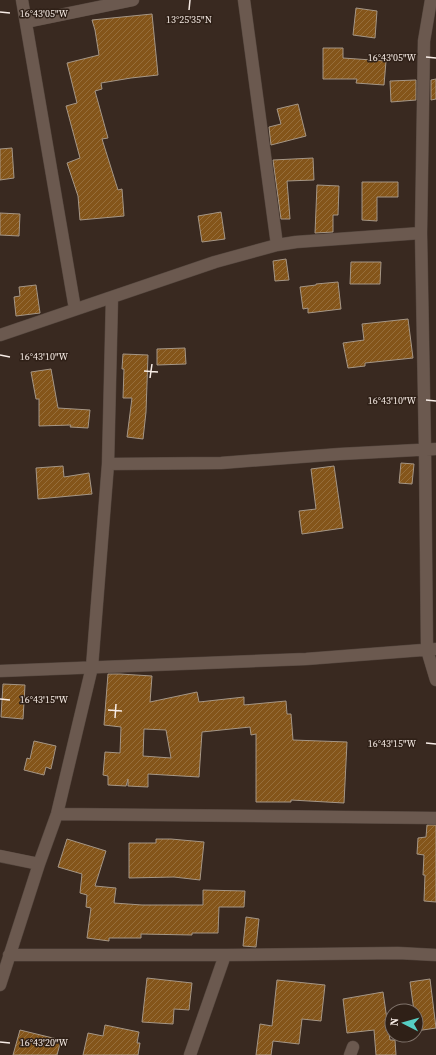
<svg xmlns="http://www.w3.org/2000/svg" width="436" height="1055" viewBox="0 0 436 1055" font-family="'Source Serif 4',serif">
<defs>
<pattern id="building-hatch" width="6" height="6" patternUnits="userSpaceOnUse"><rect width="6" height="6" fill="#84551a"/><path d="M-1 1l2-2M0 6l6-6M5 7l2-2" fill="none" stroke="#966e3b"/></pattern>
</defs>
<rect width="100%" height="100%" fill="#392920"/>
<path fill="url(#building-hatch)" stroke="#a59686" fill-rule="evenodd" d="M356,8l21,3 -2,27 -22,-3z
M152,14l6,61 -27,3 -30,5 1,6 -7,2 13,47 -6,1 16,51 4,-1 2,27 -44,4 -2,-24 -11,-33 13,-5 -14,-52 11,-3 -10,-40 32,-8 -4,-25 -3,-10z
M323,48h20v10l43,3 -2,24 -28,-2 1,-4h-34z
M436,79v20l-5,1v-20z
M416,80v20l-25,2 -1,-21z
M298,104l8,32 -35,9 -2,-18 12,-3 -4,-15z
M12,148l2,30 -14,2v-31z
M313,158l1,22 -27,1 3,38h-9l-8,-59z
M362,182h36v15h-21v24l-15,-1z
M317,185l22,1 -1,29h-5v17l-18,1z
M221,212l4,27 -23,3 -4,-26z
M0,213l20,1 -1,22 -19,-1z
M286,259l3,21 -14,1 -2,-20z
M351,262h30l-1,22h-30z
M338,282l3,27 -33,4v-5l-5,1 -3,-22 16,-2v-1z
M36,285l4,28 -24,3 -2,-19 6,-1 -1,-9z
M408,319l5,39 -48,5v3l-17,2 -5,-25 21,-3 -2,-16z
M185,348l1,16 -29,1v-16z
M123,354l25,1 -2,57 -3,27 -16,-2 5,-39h-9l1,-29h-2z
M51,369l7,39 32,2 -2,18 -18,-1 1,-2 -32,1v-27h-3l-5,-27z
M401,463l13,1 -2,20 -13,-1z
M63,466l1,11 25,-4 3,21 -54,5 -2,-31z
M334,466l9,62 -41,6 -3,-23 17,-2 -5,-40z
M108,674h12l32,2 -2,26 47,-10 2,10 45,-5v8l42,-4 1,13h4l2,26 54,2 -3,61 -53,-3v2h-35v-68l-5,1 -1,-8 -48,5 -3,45 -51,-3v13l-20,-1v-7l-2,7 -18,-1v-9l-5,-1 2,-23 15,1 1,-26 -17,-2zM144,729l22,1 5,28 -28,-2z
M3,684l22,1 -2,34 -22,-2z
M34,741l22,5 -5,23 -5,-2 -2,8 -20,-5 3,-12 3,1z
M427,825h9v77l-12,-1 1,-26h-2l1,-20 -7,-1 1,-16 8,-1z
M67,839l39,12 -11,35 21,2 -2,15 28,2h61v-15l42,1 -1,16h-25l-1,26h-26v2l-51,-1v4h-32v3l-22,-3 4,-30 -5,-1 1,-12 -7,-2 2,-19 -24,-7z
M156,839h15l33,3 -4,38 -26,-3 -45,1v-35h27z
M246,917l13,2 -3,28 -13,-1z
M147,978l45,5 -3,27 -15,-1 -1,15 -31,-2z
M430,979l6,49 -20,3v-20h-2l-4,-29z
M277,980l48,5 -4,36 -19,-2 -3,25 -26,-3 -2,14h-15l4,-31 12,2z
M383,992l7,48h5l1,15h-20l-2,-25 -27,3 -4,-34z
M105,1025l34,7 -2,11h3l-2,12h-55l5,-22 15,3z
M20,1030l41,10 -4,15h-44z"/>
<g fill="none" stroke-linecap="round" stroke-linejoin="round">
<g stroke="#54463e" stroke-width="13">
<path id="street" d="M22,0l53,309
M244,0l33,245
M431,0l-7,41 -3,192 4,217 2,200 9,30
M26,22l107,-22
M0,335l215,-73 62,-17 19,-3 125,-9
M108,464l113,-1 119,-9 96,-5
M0,671l306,-12 130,-10
M57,814l379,4
M0,856l39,8
M9,955h216l173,-2 38,2
M0,985l39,-121 18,-50 35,-147 16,-203 4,-167
M190,1055l35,-100
M350,1055l3,-8"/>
</g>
<use href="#street" stroke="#6b594f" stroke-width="12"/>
</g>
<path fill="none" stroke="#f7ece6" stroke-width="1.5" d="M189,10l1,-10M0,12l10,1M426,57l10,1M0,355l10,2M144,371l14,1M150,378l2,-14M426,400l10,1M0,699l10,1M108,710l14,1M115,718l1,-14M426,743l10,1M0,1042l10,1"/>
<g font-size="10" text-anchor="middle" fill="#f7ece6" stroke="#2f2017" stroke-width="3" stroke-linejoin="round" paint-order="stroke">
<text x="44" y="17">16°43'05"W</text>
<text x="189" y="23">13°25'35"N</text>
<text x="392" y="61">16°43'05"W</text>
<text x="44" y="360">16°43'10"W</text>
<text x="392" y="404">16°43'10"W</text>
<text x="44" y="703">16°43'15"W</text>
<text x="392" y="747">16°43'15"W</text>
<text x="44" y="1046">16°43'20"W</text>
</g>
<g transform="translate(404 1023) rotate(276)"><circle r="19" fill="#2f2017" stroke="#7f726a"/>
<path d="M0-3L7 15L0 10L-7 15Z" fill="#56cec3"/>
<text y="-6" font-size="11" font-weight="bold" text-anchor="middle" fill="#f7ece6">N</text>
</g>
</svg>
